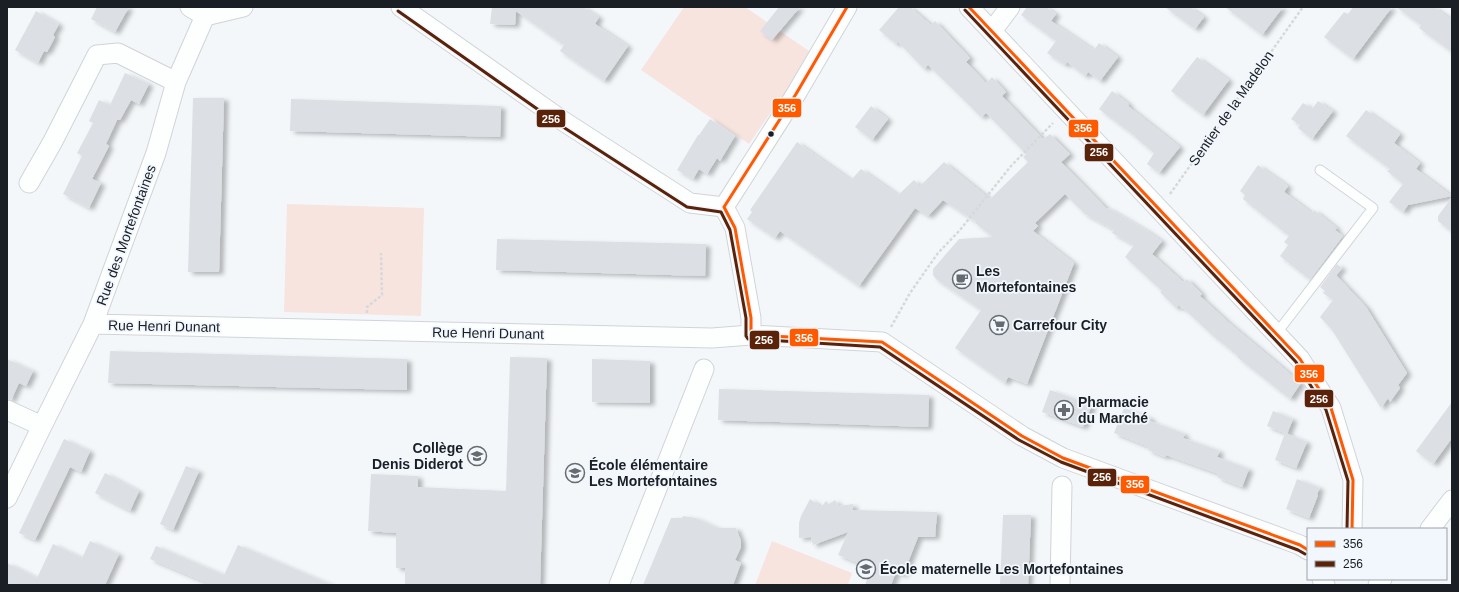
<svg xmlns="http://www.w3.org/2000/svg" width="1459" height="592" viewBox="0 0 1459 592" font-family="Arial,sans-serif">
<defs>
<filter id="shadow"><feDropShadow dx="4.5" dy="2.5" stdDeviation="2" flood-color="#0004"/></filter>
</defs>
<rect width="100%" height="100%" fill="#f4f7fa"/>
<path fill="#f7e4df" d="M684,7h61l67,46 -63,91 -108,-74z
M287,204l137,4 -3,108 -137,-4z
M772,541l80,32 -4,12h-93z"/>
<path fill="#dce0e5" filter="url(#shadow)" d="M97,7h32l-14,25 -24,-13z
M492,7h91l16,10 -4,7 33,22 -24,35 -44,-30 4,-6 -48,-34 -1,14 -25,-1z
M779,7h21l-28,33 -12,-9z
M899,7h11l21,18 4,-4 35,37 -4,4 20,21 6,-6 14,15 -4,4 41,43 7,-5 20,20 -9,8 46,47 1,-1 38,22 16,11 -10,13 31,28 4,-3 15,15 -2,2 28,26 73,61 -11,16 -53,-42 1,-1 -26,-21 -29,-27 -1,1 -3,-4 -3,3 -16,-16 2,-1 -37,-34 9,-12 -22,-12 2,-3 -29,-16 -20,-20 -30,29 3,3 -5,5 41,32 -47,121 -19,-7 -3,6 -50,-35 26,-38 -45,-31 -3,-4v-6l26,-30 34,-2 -18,-14 1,-1 -33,-22 -15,16 -13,-8 -56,78 -79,-55 -5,7 -28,-19 5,-7 -2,-2 47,-68 54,38 10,-11 37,26 16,-15 6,6 24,-24 46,37 38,-37 -5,-5 3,-3 -40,-41 -5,4 -53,-52 -4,4 -26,-27 -2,2 -17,-14z
M1027,7l6,1 1,-1h12l10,7 -5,7 43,29 5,-7 19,14 -18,24 -12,-9 -3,4 -18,-14 -2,3 -18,-12 9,-12 -35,-26z
M1165,7h25l14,10 -9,12z
M1225,7h58l-21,28z
M1353,7h39l-39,52 -29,-22 20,-25 4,2z
M1396,7h38l18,13v32l-33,-24 2,-3z
M36,11l23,13 -6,11 2,2 -8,15 -3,-1 -6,12 -23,-13z
M1197,57l32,23 -26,35 -32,-24z
M125,73l24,11 -10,20 -8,-4 -11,20h-3l-11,24 3,2 -17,33 9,4 -12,25 -26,-14 19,-38 -5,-3 16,-30 -4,-2 10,-21 11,5z
M1112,91l17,13 -1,2 52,41 -21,26 -12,-9 7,-11 -18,-15v-1l-37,-28z
M193,98h31l-5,174h-31z
M291,99l210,7 -1,31 -210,-6z
M1318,101l15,10 -21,28 -14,-11 2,-3 -9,-6 12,-16 9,6z
M871,106l17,13 -16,21 -17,-13z
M1366,110l34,24 -6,9 26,20 -4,6 36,27 -44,9 -5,7 -14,-10 14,-18 -16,-13 3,-2 -44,-33z
M710,119l25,17 -15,25 -3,-3 -10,16 -8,-5 -6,10 -16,-9 21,-35h1z
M1258,165l30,21 -4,6 28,21 2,-3 23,18 -2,2 8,6 -33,44 -30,-24 8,-11 -4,-3 5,-6 -46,-37 2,-4 -5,-4z
M1452,197v35l-14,-11v-5z
M497,239l209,5 -1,32 -209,-6z
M1337,264l5,4 -6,7 30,32 41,66 -9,12 2,3 -10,14 -2,-4 -7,10 -49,-78 -12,-13 13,-17 -10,-7 2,-2 -5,-4z
M110,351l297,8v31l-299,-7z
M510,357l37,1 -7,227h-135v-17h-9v-35l-28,-2 3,-57 47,2v11l88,4z
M7,359l26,12 -7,15 -7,-3 -8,17 -4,-1z
M592,359l58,2v42l-58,-1z
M719,389l210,6 -1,32 -210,-7z
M1050,390l42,15 -9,22 -41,-15z
M1452,402v36l-19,26 -17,-13z
M1124,408l27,10 -1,3 35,13 -2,4 37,13 -3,6 32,12 -7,18 -25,-10 2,-3 -53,-19 -1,2 -17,-7 1,-3 -35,-14z
M1273,411l20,8 -6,15 -20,-8z
M1285,433l22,9 -11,26 -21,-8z
M64,439l26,12 -9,21 -11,-5 -35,73 -16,-7z
M186,466l13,5 -26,59 -13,-6z
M105,473l34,18 -9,20 -35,-18z
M1297,479l23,9 -3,6 1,1 -9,23 -23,-9z
M810,499l11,8 5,-6 3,3 6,-4 4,6 14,-2v6l84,2 -2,25h-17l-15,38 -7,-3 -5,13h-26l6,-17 -33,-13 10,-23 -35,13 -2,-8 -12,1v-15l2,-7z
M1003,515h28l-3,70h-28z
M683,516l13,2 21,10h19l5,13v6l-6,13 6,3 -8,22h-90l28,-67h11z
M90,541l29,13 -14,31h-98v-22l30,15 16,-34 29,14z
M238,545l94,40h-120l-62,-26 6,-13 68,29z"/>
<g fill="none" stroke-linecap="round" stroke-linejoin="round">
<g stroke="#d0d4d8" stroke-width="11">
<path id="service" d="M1276,334l97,-126 -53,-38"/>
</g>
<g stroke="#d0d4d8" stroke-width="21">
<path id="minor" d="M190,7l15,9 38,-9
M401,7l162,114 127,82 34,4
M969,7l331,352 31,49 22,72 -1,49
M992,31l18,-24
M29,183l23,-40 45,-88 21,-2 58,29
M724,207l72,-113 51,-87
M724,207l11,21 16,90v17
M93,324l619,14 39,-3 131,7 140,94 41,22 237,87 8,5
M7,410l35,16
M7,498l35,-72 51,-102 63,-171 20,-71 29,-66 9,-9
M1430,529l22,-29
M1322,579l3,6
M619,585l85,-216
M1060,585l2,-99
M1378,585l4,-6"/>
</g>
<path stroke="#d7d8da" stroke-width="2.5" stroke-dasharray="3 2" stroke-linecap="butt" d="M1170,194l133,-187
M367,313v-6l15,-12 -1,-42
M891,327l19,-34 28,-40 22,-23 51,-64 42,-43"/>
<use href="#service" stroke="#fdfefe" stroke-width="9"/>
<use href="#minor" stroke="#fdfefe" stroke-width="19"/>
<g stroke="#f1f7fd" stroke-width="6">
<path id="bus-1" d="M969,7l331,352 31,49 22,72 -1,49h2
M724,207l11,21 16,90v17l131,7 140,94 41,22 237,87 8,5
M724,207l72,-113 51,-87"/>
</g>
<g stroke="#f1f7fd" stroke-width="6">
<path id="bus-2" d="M965,10l331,352 30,48 22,71 -1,48
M398,11l162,114 127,82 34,5 9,18 16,88v18l2,3 132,8 139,93 42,22 237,88 7,4"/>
</g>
<use href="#bus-1" stroke="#ff5a00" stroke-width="3"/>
<use href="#bus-2" stroke="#5a2209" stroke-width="3"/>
</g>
<defs>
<g id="cafe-ring" transform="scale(1)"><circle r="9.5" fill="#f1f7fd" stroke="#666b6f" stroke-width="1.5"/><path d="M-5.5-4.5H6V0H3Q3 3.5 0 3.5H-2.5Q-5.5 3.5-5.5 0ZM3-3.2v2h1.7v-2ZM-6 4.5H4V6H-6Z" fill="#666b6f"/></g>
<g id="supermarket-ring" transform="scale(1)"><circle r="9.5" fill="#f1f7fd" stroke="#666b6f" stroke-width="1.5"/><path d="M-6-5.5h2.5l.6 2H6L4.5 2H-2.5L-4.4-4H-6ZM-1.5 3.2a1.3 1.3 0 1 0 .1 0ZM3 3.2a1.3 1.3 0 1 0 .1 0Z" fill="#666b6f"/></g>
<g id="pharmacy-ring" transform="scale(1)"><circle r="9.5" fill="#f1f7fd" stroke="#666b6f" stroke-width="1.5"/><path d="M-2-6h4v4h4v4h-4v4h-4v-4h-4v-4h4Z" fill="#666b6f"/></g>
<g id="school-ring" transform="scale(1)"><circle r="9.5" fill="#f1f7fd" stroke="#666b6f" stroke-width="1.5"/><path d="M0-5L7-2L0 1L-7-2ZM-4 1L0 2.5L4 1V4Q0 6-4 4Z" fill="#666b6f"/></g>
</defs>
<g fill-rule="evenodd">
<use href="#cafe-ring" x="962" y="279"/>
<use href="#supermarket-ring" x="999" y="325"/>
<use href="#pharmacy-ring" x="1064" y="410"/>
<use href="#school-ring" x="477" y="456"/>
<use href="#school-ring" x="575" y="473"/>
<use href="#school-ring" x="866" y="569"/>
</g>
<circle fill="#191f24" stroke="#f1f7fd" stroke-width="1.5" cx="771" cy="134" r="3.5"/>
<g text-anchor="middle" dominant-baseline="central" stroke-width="3.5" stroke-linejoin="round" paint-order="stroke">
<g font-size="14" fill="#191f24" stroke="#f1f7fd">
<text transform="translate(1231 108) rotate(-55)">Sentier de la Madelon</text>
<text transform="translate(126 235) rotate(-70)">Rue des Mortefontaines</text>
<text transform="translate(164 326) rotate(1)">Rue Henri Dunant</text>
<text transform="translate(488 333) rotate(1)">Rue Henri Dunant</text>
</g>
<g font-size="14" font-weight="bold" fill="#191f24" stroke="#f1f7fd" text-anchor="start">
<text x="976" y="271">Les<tspan x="976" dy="16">Mortefontaines</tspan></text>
<text x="1013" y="325">Carrefour City</text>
<text x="1078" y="402">Pharmacie<tspan x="1078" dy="16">du Marché</tspan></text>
<text x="463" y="448" text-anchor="end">Collège<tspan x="463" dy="16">Denis Diderot</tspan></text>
<text x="589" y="465">École élémentaire<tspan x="589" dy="16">Les Mortefontaines</tspan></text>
<text x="880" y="569">École maternelle Les Mortefontaines</text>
</g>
</g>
<g stroke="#f1f7fd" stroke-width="1.5">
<rect x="772" y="98" width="30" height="20" rx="4" fill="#ff5a00"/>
<rect x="536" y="109" width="30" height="19" rx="4" fill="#5a2209"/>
<rect x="1068" y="119" width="31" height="19" rx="4" fill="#ff5a00"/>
<rect x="1084" y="143" width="30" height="19" rx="4" fill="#5a2209"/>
<rect x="789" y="328" width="30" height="19" rx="4" fill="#ff5a00"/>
<rect x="749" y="330" width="31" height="20" rx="4" fill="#5a2209"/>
<rect x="1294" y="364" width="31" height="19" rx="4" fill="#ff5a00"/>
<rect x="1304" y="389" width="30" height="19" rx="4" fill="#5a2209"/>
<rect x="1087" y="468" width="30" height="19" rx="4" fill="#5a2209"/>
<rect x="1120" y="475" width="30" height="19" rx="4" fill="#ff5a00"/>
</g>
<g font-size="11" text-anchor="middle" font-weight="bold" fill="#fff">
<text x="787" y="112">356</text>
<text x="551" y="123">256</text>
<text x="1083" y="132">356</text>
<text x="1099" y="156">256</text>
<text x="804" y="342">356</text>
<text x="764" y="344">256</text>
<text x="1309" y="378">356</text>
<text x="1319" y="403">256</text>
<text x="1102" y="481">256</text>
<text x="1135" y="488">356</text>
</g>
<rect width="1459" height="592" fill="none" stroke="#191f24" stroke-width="16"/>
<rect x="1307" y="528" width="140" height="52" fill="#f1f7fd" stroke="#9ba1a6"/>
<rect x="1315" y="541" width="20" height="6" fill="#ff5a00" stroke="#9ba1a6"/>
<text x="1343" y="548" font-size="12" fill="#191f24">356</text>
<rect x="1315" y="561" width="20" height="6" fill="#5a2209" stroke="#9ba1a6"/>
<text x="1343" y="568" font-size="12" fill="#191f24">256</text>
</svg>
